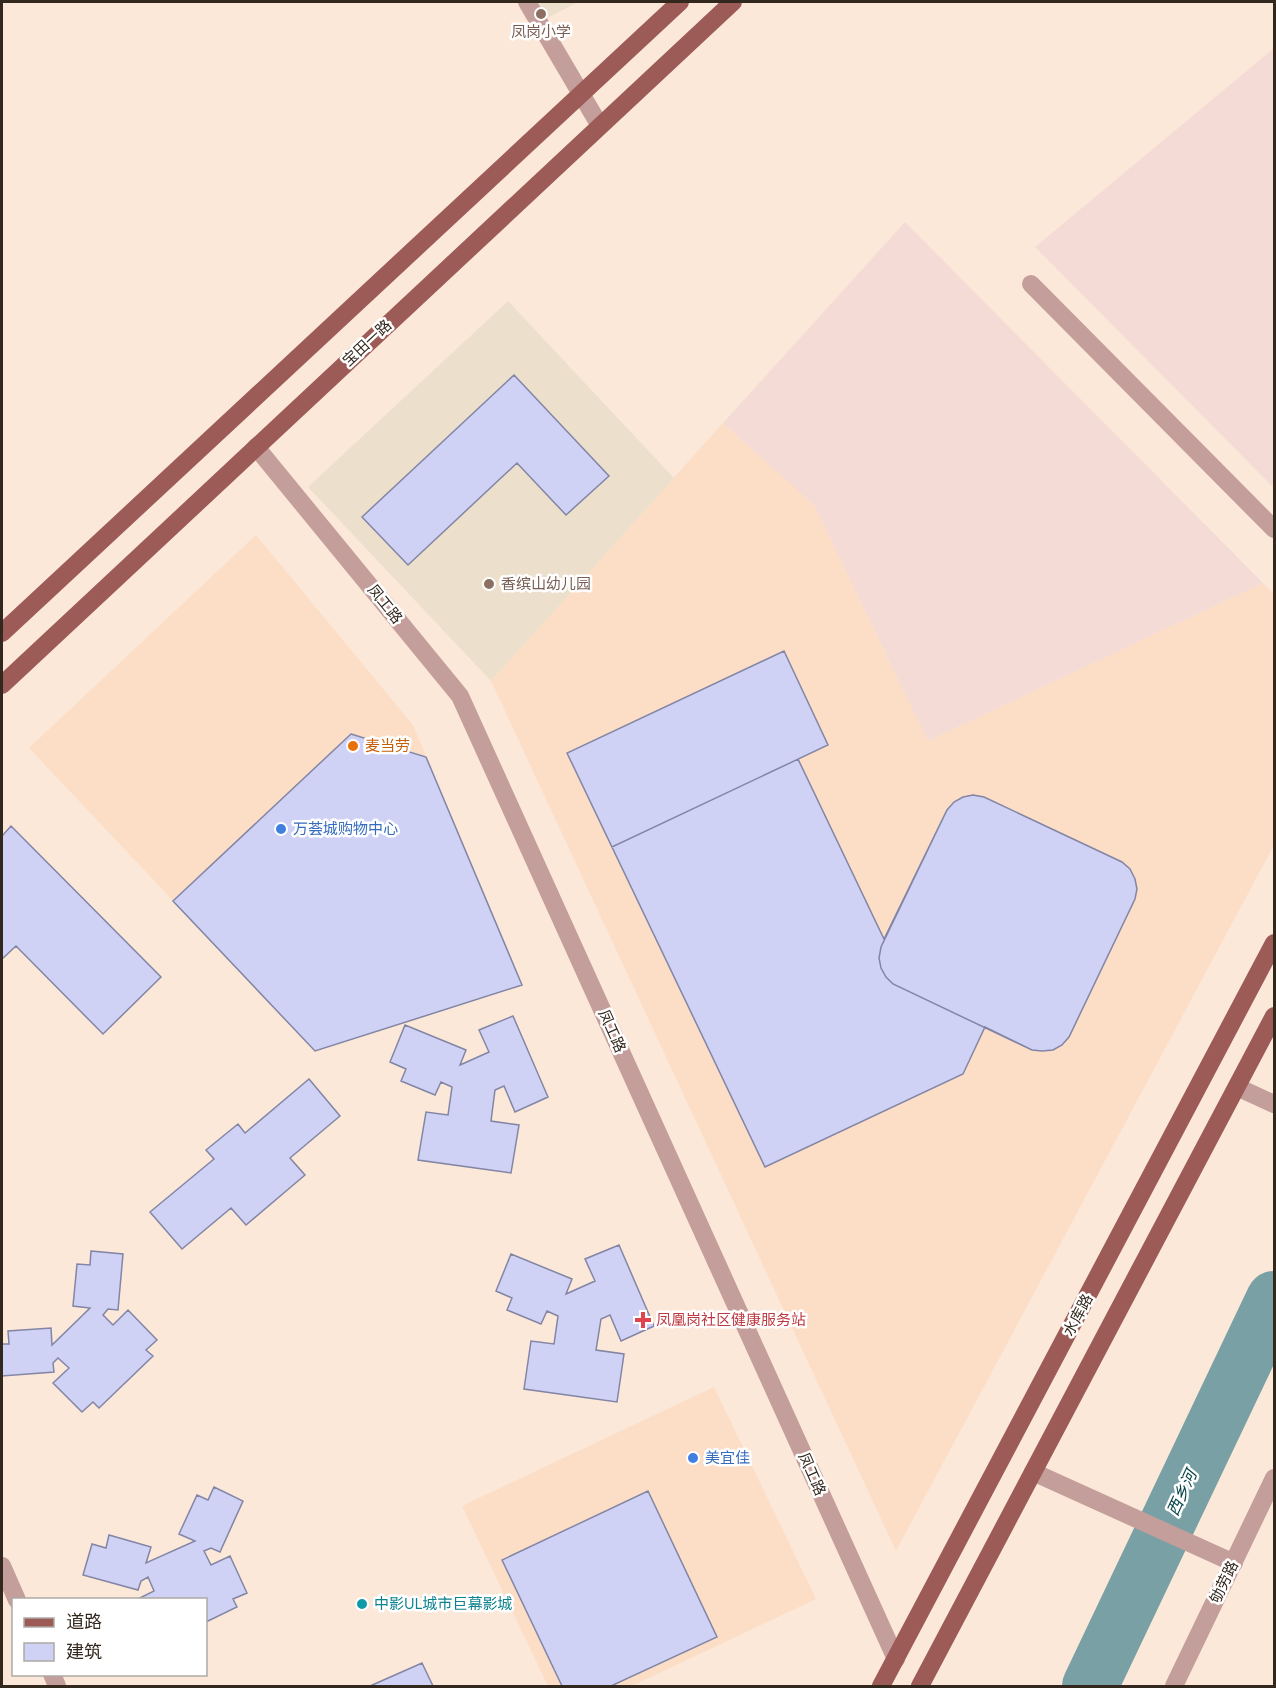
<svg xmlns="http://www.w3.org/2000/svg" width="1276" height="1688" viewBox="0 0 1276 1688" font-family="Figtree,'Noto Sans SC',sans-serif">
<rect width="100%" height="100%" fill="#fbe8d9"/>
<path fill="#fcdec6" d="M723,423l91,81 114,237 335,-158 11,11v251l-378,706 -405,-870z
M256,535l157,190 109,260 -207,66 -286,-303z
M714,1387l102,212 -184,87h-84l-86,-180z"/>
<path fill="#f5dbd5" d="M1274,48v440l-239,-241z
M905,222l358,361 -335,158 -114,-236 -91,-82z"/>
<path fill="#ece0cc" d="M521,2h57l-46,24z
M508,301l166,177 -183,203 -183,-194z"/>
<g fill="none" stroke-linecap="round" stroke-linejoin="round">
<path stroke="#79a0a4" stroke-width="56" d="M1090,1686l184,-387"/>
</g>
<path fill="#cfd2f5" stroke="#8385a5" stroke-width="1.5" d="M514,375l95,101 -43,39 -49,-52 -109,102 -46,-48z
M784,651l44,94 -30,14 86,180 63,-129 7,-8 9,-5 10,-2 11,2 138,65 8,7 5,10 2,10 -2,10 -66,138 -7,8 -9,5 -11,1 -10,-1 -47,-23 -22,47 -198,93 -198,-414z
M784,651l44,94 -216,102 -45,-94z
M351,734l75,23 96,228 -207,66 -142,-150z
M973,795l11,2 138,65 8,7 5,10 2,10 -2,10 -66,138 -7,8 -9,5 -11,1 -10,-1 -139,-66 -7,-7 -5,-9 -2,-10 2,-11 66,-137 7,-8 9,-5z
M11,826l150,151 -58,57 -87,-88 -14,13v-123z
M513,1016l35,81 -33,15 -11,-26 -9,4 -4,31 28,4 -8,48 -93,-13 8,-48 22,3 4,-28 -11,-5 -6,13 -34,-14 5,-12 -16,-7 15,-37 61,25 -6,15 29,-13 -10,-22z
M309,1079l31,37 -50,42 15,17 -59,50 -15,-17 -49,41 -32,-37 64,-53 -8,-9 32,-26 7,9z
M619,1245l35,81 -33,15 -11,-26 -9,4 -5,31 28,4 -7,48 -93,-13 7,-48 23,3 4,-28 -11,-5 -6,13 -34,-14 5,-12 -16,-7 15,-37 61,25 -6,15 29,-13 -10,-22z
M91,1251l32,3 -5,56 -10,-1 -5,6 10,10 15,-15 29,30 -11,10 7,6 -54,52 -6,-6 -11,10 -29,-29 16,-15 -11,-10 -5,5 1,9 -52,4v-32h7l-1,-13 43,-3 1,17 38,-37 -17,-2 4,-42 13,1z
M214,1487l29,14 -23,51 -9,-4 -7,3 7,14 19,-9 17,37 -14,6 4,8 -31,15v-22h-70l18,-9 -6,-14 -7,4 -3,9 -55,-15 9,-31 14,4 3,-13 42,12 -5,16 49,-22 -16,-7 18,-39 11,5z
M648,1491l69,146 -106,49h-49l-60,-126z
M422,1663l11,23h-63z"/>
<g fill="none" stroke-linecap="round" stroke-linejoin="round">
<path stroke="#c49e9a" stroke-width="18" d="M527,2l73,124
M1031,284l243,245
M256,447l204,249 436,963
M1237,1087l37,17
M1033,1472l201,91
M2,1566l15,34
M52,1674l5,12
M1174,1686l100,-208"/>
<path stroke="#9d5b58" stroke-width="18" d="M2,633l678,-631
M2,685l731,-683
M881,1686l393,-743
M920,1686l354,-670"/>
</g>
<g fill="#8d6e63" stroke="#fff" stroke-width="2">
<circle cx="541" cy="14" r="6"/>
<circle cx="489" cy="584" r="6"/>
</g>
<circle fill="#e8710a" stroke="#fff" stroke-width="2" cx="353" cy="746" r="6"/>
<g fill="#3f7fe0" stroke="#fff" stroke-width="2">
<circle cx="281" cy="829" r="6"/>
<circle cx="693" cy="1458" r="6"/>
</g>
<path fill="#e0444e" stroke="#fff" stroke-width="2" d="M640 1311h6v6h6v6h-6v6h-6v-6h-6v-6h6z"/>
<circle fill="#0f9aa8" stroke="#fff" stroke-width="2" cx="362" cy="1604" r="6"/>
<g text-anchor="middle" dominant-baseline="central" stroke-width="5" stroke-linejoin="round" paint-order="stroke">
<g font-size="15" fill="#785e54" stroke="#fff">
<text x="541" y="32">凤岗小学</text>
<text x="501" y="584" text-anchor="start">香缤山幼儿园</text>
</g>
<g font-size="15" fill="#33281e" stroke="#fff">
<text transform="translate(367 343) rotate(-43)">宝田一路</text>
<text transform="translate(385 604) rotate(51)">凤工路</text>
<text transform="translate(612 1031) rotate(66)">凤工路</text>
<text transform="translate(1078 1315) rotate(-62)">水库路</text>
<text transform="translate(812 1474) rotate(66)">凤工路</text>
<text transform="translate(1224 1582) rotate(-64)">劬劳路</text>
</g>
<g font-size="15" fill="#c56008" stroke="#fff" text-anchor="start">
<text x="365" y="746">麦当劳</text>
</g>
<g font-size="15" fill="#366cbe" stroke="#fff" text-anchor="start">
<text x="293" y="829">万荟城购物中心</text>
<text x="705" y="1458">美宜佳</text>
</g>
<g font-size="15" fill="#be3a42" stroke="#fff" text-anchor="start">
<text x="656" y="1320">凤凰岗社区健康服务站</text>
</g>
<g font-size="15" fill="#0d838f" stroke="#fff" text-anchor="start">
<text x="374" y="1604">中影UL城市巨幕影城</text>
</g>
<g font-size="16" font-style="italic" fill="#003f44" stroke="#fff">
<text transform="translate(1182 1493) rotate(-65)">西乡河</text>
</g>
</g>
<rect width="1276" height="1688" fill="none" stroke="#33281e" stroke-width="6"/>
<rect x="12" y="1598" width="195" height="78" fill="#ffffff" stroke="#ada9a5" stroke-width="1.5"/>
<rect x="24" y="1618" width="30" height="9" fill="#9d5b58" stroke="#ada9a5" stroke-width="1.5"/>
<text x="66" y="1628" font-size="18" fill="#33281e">道路</text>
<rect x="24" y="1643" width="30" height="18" fill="#cfd2f5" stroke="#ada9a5" stroke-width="1.5"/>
<text x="66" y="1658" font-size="18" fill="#33281e">建筑</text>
</svg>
